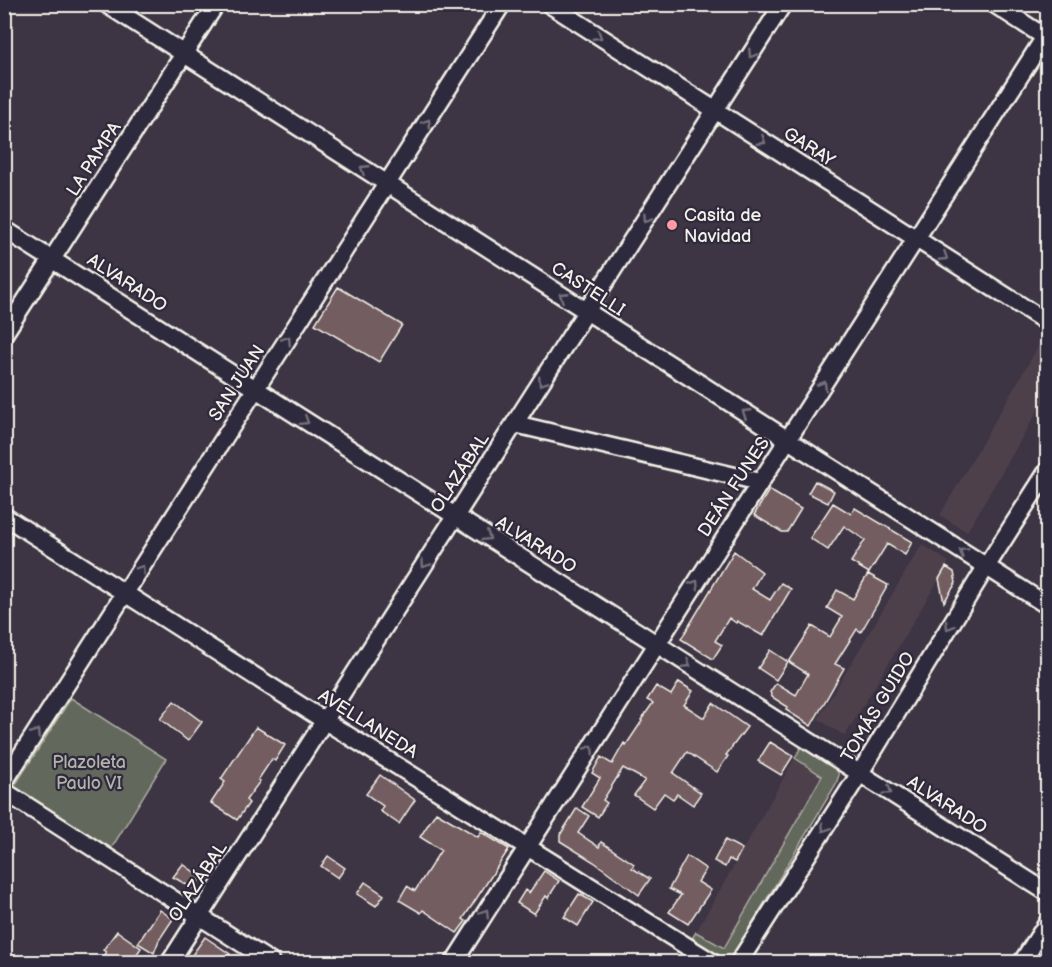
<svg xmlns="http://www.w3.org/2000/svg" width="1052" height="967" viewBox="0 0 1052 967" font-family="'Balsamiq Sans',sans-serif">
<rect width="100%" height="100%" fill="#3d3444"/>
<filter id="ink" filterUnits="userSpaceOnUse"><feTurbulence type="fractalNoise" baseFrequency=".0167" numOctaves="2"/><feDisplacementMap in="SourceGraphic" scale="12" xChannelSelector="R" yChannelSelector="G"/><feConvolveMatrix kernelMatrix="1 2 1 2 8 2 1 2 1" color-interpolation-filters="sRGB"/></filter>
<g filter="url(#ink)">
<path fill="#4d404c" d="M1042,340l5,3v52l-80,137 -27,-17z
M922,544l27,18 -104,174 -27,-17z
M795,758l27,18 -98,173 -28,-17z"/>
<path fill="#63685b" stroke="#acaca2" stroke-width="1.5" d="M71,698l95,61 -55,90 -97,-62z
M801,747l35,22 3,6 -3,9 -101,168c-14,12 -31,-5 -44,-12l5,-8 28,16 98,-172 -27,-18z"/>
<path fill="#735d60" stroke="#f4f1e8" stroke-width="1.5" d="M338,287l64,38 -23,37 -64,-38z
M815,481l19,10 -6,12 -20,-10z
M769,490l32,19 -14,23h-5l-28,-17z
M833,503l18,11 4,-6 57,34 -7,13 -18,-11 -18,29 -18,-11 14,-22 -21,-14 -16,24 -18,-12z
M734,551l28,21 -10,17 18,11 11,-17 10,6 -28,47 -26,-15 -1,2 -7,-5 -14,23 7,4 -9,14 -32,-20z
M946,567l8,5 2,11 -12,19 -5,-23z
M868,574l20,11 -27,47 -4,-3 -22,35 9,4 -33,58 -25,-16 2,-3 -16,-10 -2,-5 6,-9 20,12 12,-21 -19,-12 23,-36 18,11 12,-20 -15,-9 10,-18 16,9z
M770,650l18,12 -12,18 -18,-12z
M679,682l14,9 -9,14 20,13 9,-15 34,24 -21,28 2,1 -11,16 -30,-20 -14,21 28,20 -8,12 -16,-11 -4,5 -9,-6 -11,15 -19,-13 11,-15 -22,-12 -20,32 4,3 -9,14 -16,-10 18,-29 -8,-5 9,-16 11,7 12,-21 2,2 16,-24 -1,-1 12,-17 -6,-3 9,-14 15,9z
M174,701l28,21 -14,19 -28,-22z
M256,727l29,18 -10,16 -3,-2 -14,21 2,1 -14,19 3,3 -12,17 -26,-17 14,-21 -4,-3z
M770,742l23,14 -12,19 -23,-14z
M380,775l35,25 -16,24 -19,-13 3,-5 -17,-12z
M577,808l12,8 -11,17 21,14 2,-5 33,22 -2,4 18,11 -11,16 -45,-33 -34,-21v-6z
M436,812l42,25 3,-5 28,17 -46,70 3,2 -9,12 -34,-23 -2,3 -22,-13 8,-14 8,5 26,-41 -21,-13z
M725,840l17,9 -7,13 -6,-3 -4,8 -11,-6z
M328,856l17,12 -7,10 -17,-12z
M687,856l19,13 -8,13 13,8 -23,34 -19,-12 12,-17 -12,-6z
M183,864l18,13 -7,12 -21,-12z
M544,871l15,10 -11,17 -2,-2 -12,18 -17,-11 8,-13 4,3z
M365,882l19,13 -8,11 -19,-12z
M579,894l14,8 -15,24 -14,-9z
M160,910l13,9 -14,21 -5,13 -16,-10z
M117,931l24,17 -10,15h-33l8,-11 -3,-2z
M205,937l25,17 -6,9h-21l-11,-8z"/>
<g fill="none" stroke-linecap="round" stroke-linejoin="round">
<g stroke="#f4f1e8" stroke-width="21">
<path id="minor" d="M106,4l942,602
M549,4l499,319
M994,4l54,35
M4,229l1044,664
M4,334l212,-330
M515,424l245,58
M4,516l321,205 387,241
M4,782l498,-778
M4,791l267,171
M170,962l613,-958
M454,962l594,-930
M739,962l121,-189 126,-206 62,-97
M1022,962l26,-40"/>
</g>
<use href="#minor" stroke="#2f2a3d" stroke-width="16"/>
</g>
<defs><path id="oneway-chevron" d="M-2-3.5L2.5 0L-2 3.5" fill="none" stroke-width="1.6" stroke-linecap="round" stroke-linejoin="round" transform="scale(1.5)"/></defs>
<g stroke="#747079">
<use href="#oneway-chevron" transform="translate(598 36) rotate(33)"/>
<use href="#oneway-chevron" transform="translate(752 54) rotate(123)"/>
<use href="#oneway-chevron" transform="translate(427 123) rotate(-57)"/>
<use href="#oneway-chevron" transform="translate(762 141) rotate(33)"/>
<use href="#oneway-chevron" transform="translate(364 169) rotate(-147)"/>
<use href="#oneway-chevron" transform="translate(647 218) rotate(123)"/>
<use href="#oneway-chevron" transform="translate(944 257) rotate(33)"/>
<use href="#oneway-chevron" transform="translate(563 296) rotate(-147)"/>
<use href="#oneway-chevron" transform="translate(287 340) rotate(-57)"/>
<use href="#oneway-chevron" transform="translate(542 382) rotate(123)"/>
<use href="#oneway-chevron" transform="translate(823 385) rotate(-58)"/>
<use href="#oneway-chevron" transform="translate(746 413) rotate(-147)"/>
<use href="#oneway-chevron" transform="translate(305 421) rotate(32)"/>
<use href="#oneway-chevron" transform="translate(487 537) rotate(32)"/>
<use href="#oneway-chevron" transform="translate(963 552) rotate(-146)"/>
<use href="#oneway-chevron" transform="translate(425 564) rotate(123)"/>
<use href="#oneway-chevron" transform="translate(141 569) rotate(-57)"/>
<use href="#oneway-chevron" transform="translate(695 584) rotate(-57)"/>
<use href="#oneway-chevron" transform="translate(949 626) rotate(121)"/>
<use href="#oneway-chevron" transform="translate(687 664) rotate(32)"/>
<use href="#oneway-chevron" transform="translate(36 733) rotate(-57)"/>
<use href="#oneway-chevron" transform="translate(590 749) rotate(-57)"/>
<use href="#oneway-chevron" transform="translate(888 791) rotate(33)"/>
<use href="#oneway-chevron" transform="translate(825 828) rotate(123)"/>
<use href="#oneway-chevron" transform="translate(485 913) rotate(-57)"/>
</g>
</g>
<circle fill="#ff9aa2" stroke="#2f2a3d" stroke-width="2" cx="672" cy="225" r="6"/>
<g text-anchor="middle" dominant-baseline="central" stroke-width="4.5" stroke-linejoin="round" paint-order="stroke">
<g font-size="18" fill="#f4f1e8" stroke="#2f2a3d">
<text transform="translate(809 147) rotate(33)">GARAY</text>
<text transform="translate(94 159) rotate(-57)">LA PAMPA</text>
<text transform="translate(127 283) rotate(33)">ALVARADO</text>
<text transform="translate(588 289) rotate(33)">CASTELLI</text>
<text transform="translate(237 383) rotate(-57)">SAN JUAN</text>
<text transform="translate(460 473) rotate(-57)">OLAZÁBAL</text>
<text transform="translate(734 487) rotate(-57)">DEÁN FUNES</text>
<text transform="translate(536 545) rotate(32)">ALVARADO</text>
<text transform="translate(878 707) rotate(-59)">TOMÁS GUIDO</text>
<text transform="translate(368 724) rotate(32)">AVELLANEDA</text>
<text transform="translate(947 805) rotate(33)">ALVARADO</text>
<text transform="translate(198 882) rotate(-57)">OLAZÁBAL</text>
</g>
<g font-size="18" fill="#f4f1e8" stroke="#2f2a3d" text-anchor="start">
<text x="684" y="215">Casita de<tspan x="684" dy="21">Navidad</tspan></text>
</g>
<g font-size="18" fill="#b3b3a9" stroke="#2f2a3d">
<text x="89" y="762">Plazoleta<tspan x="89" dy="21">Paulo VI</tspan></text>
</g>
</g>
<rect width="1052" height="967" fill="none" stroke="#2f2a3d" stroke-width="24"/>
<rect x="12" y="12" width="1028" height="943" fill="none" stroke="#f4f1e8" stroke-width="2" filter="url(#ink)"/>
</svg>
